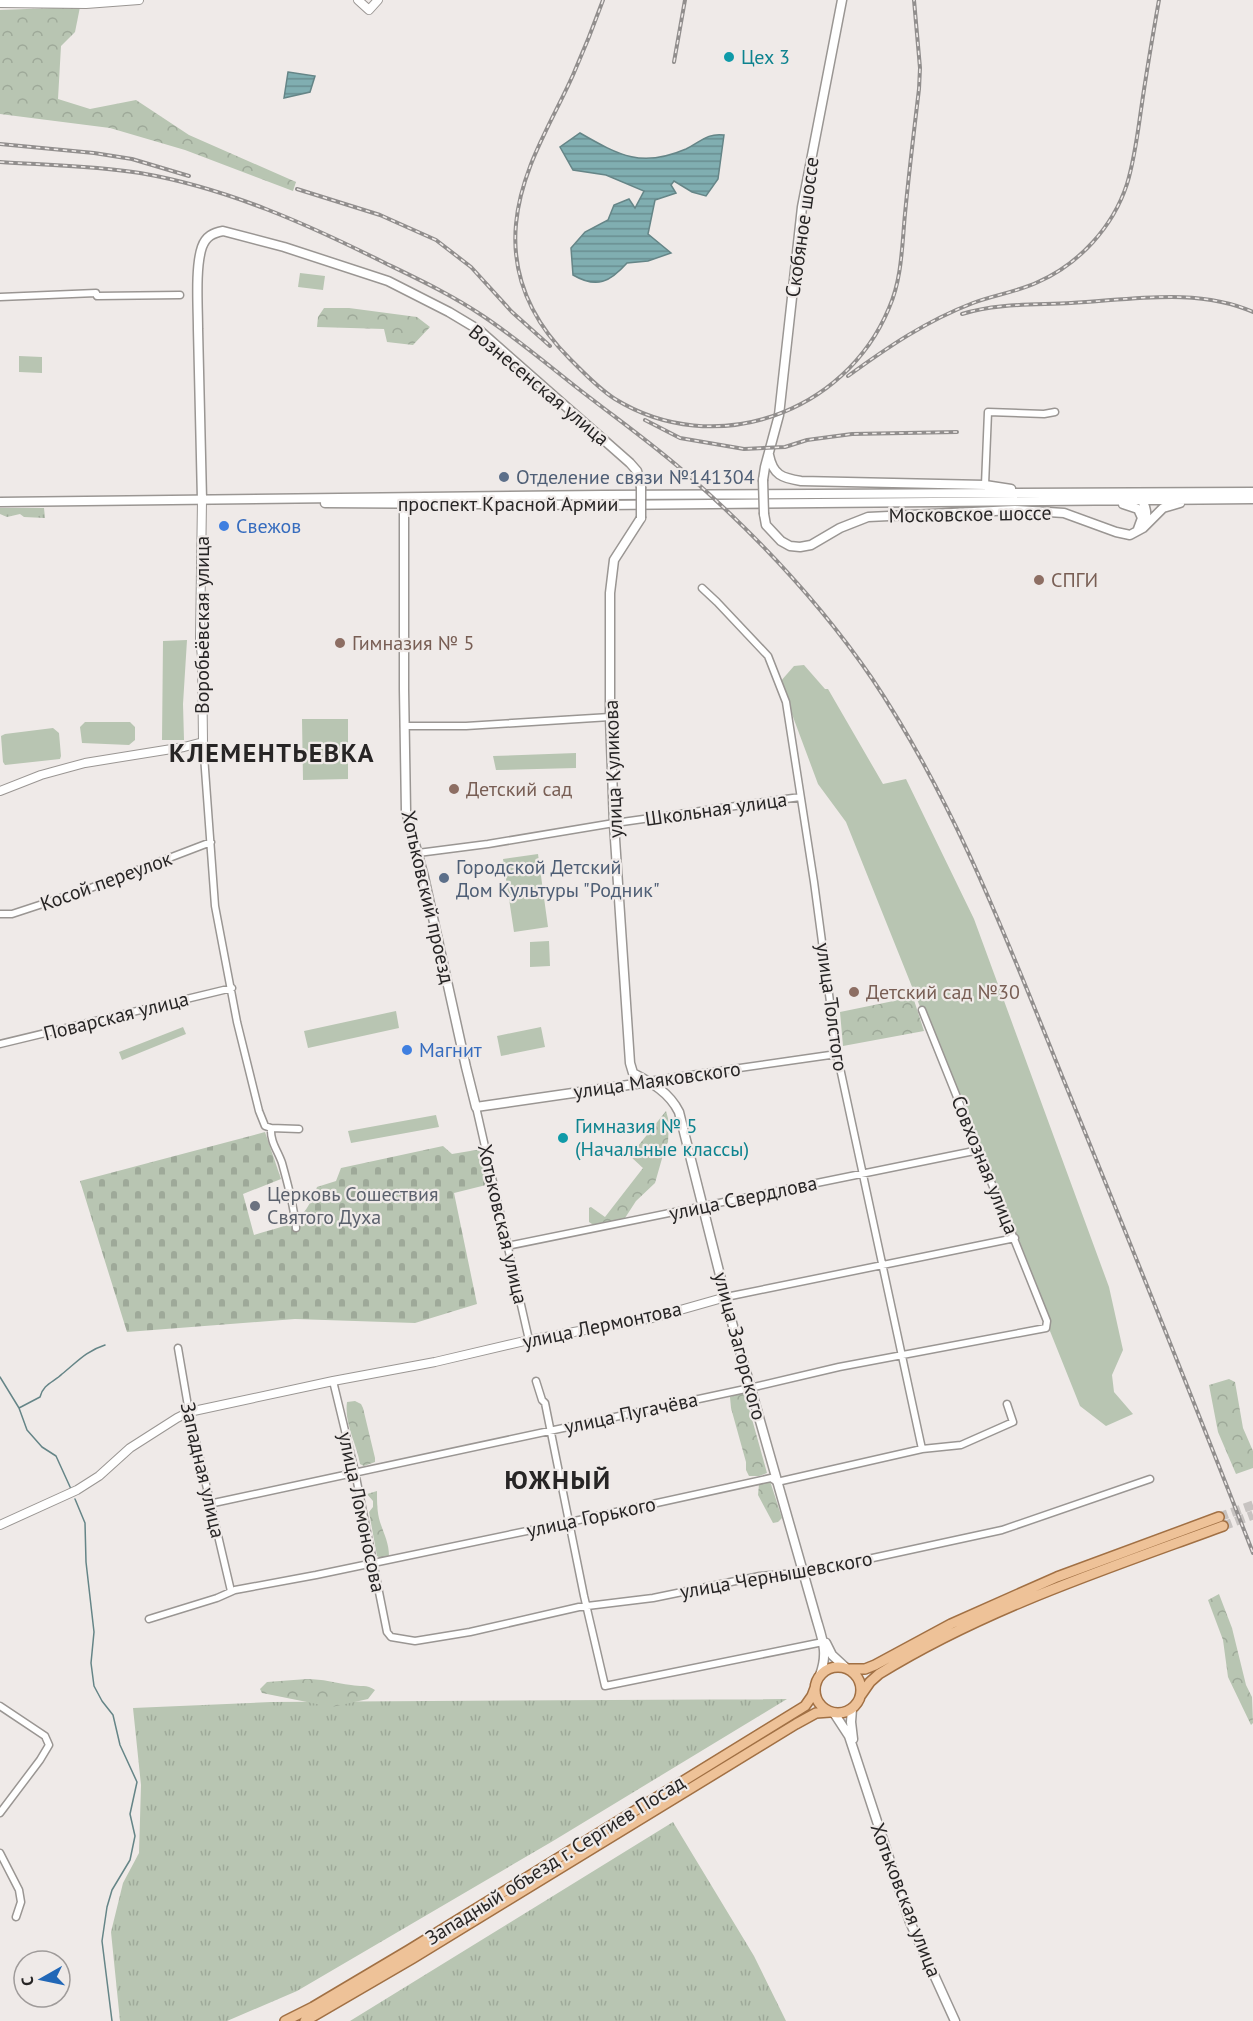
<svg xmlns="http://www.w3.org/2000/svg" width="1253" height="2021" viewBox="0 0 1253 2021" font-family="'PT Sans',sans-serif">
<defs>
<pattern id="grass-tufts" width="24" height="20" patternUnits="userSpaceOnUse" patternTransform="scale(1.5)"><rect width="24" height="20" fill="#b8c5b2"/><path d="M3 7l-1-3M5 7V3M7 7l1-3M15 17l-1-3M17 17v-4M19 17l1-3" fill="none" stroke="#9ea999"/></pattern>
<pattern id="forest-crowns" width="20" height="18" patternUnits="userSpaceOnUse" patternTransform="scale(1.5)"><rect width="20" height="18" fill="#b8c5b2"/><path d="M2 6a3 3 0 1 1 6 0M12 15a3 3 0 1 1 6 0" fill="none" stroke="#9ea999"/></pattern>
<pattern id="cemetery-stones" width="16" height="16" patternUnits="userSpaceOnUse" patternTransform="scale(1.5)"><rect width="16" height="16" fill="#b8c5b2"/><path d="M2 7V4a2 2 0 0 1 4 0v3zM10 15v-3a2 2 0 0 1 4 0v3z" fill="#9ea999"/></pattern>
<pattern id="water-rules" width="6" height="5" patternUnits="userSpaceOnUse" patternTransform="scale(1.5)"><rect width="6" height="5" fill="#80aeb1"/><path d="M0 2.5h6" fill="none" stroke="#698d90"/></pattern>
</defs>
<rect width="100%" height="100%" fill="#efeae8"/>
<path fill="url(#grass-tufts)" d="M0,508h44l1,10 -21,-1 -4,-3 -13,3 -7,-3z
M787,1699l-234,142 -256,150 -70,30h-107l-9,-89 12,-49 16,-30 2,-68 -8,-77 138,-6z
M673,1822l81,134 32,65h-436z"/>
<path fill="url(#forest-crowns)" d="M80,7l-5,25 -14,14 -3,53 32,10 46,-9 53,35 107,47 -3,9 -108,-41 -75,-22 -110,-14v-104z
M324,308h25l68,9 13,10 -17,18 -26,-3 -3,-13 -67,-2 1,-10z
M913,997l11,34 -81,15 -3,-34z
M666,1111l3,11 -1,20 -3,6 -10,35 -19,18 -11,17 -8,3 -17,3h-8l-3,-2v-14l2,-1 14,10 38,-49 -13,-12z
M1229,1379l6,3 8,46 10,23v17l-17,6 -18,-42 -9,-47z
M741,1393l4,1 22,79 -8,3h-10l-3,-6v-8l-15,-54 -1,-11z
M355,1401l6,3 2,4 12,50v4l-11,4 -4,-2c-3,-20 -16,-40 -13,-62z
M770,1481l12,37 -4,4 -5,1 -15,-28 1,-11z
M377,1491c0,11 0,21 3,31 4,12 9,21 9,34l-9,2 -3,-2 -8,-44 4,-5v-6l-6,-7z
M1219,1594l13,34 14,57 6,12 1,26 -2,2 -23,-48 -5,-37 -15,-40z
M307,1679c16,0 28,4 44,6 9,2 16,-1 24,5l-7,9 -36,8 -70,-14 -2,-4 7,-7z"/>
<path fill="url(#cemetery-stones)" d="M265,1132l16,47 -38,15 11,41c36,-11 49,-10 63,-48l19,-6 5,-13 102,-22 9,8 30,-5 8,35 -36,9 23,111 -62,19 -120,-4 -168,13 -47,-151z"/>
<path fill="#b8c5b2" d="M300,273l25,3 -2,14 -25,-3z
M19,356l23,1v16l-23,-1z
M187,640l-4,64 1,36h-22l1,-99z
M804,665l21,24h3l55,95 23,-5 68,140 135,368 14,63 -11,25 2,17 19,22 -27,12 -26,-20 -234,-584 -28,-38 -38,-102 14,-16z
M302,719h46v60l-45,1z
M85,722h45l5,5v13l-6,5 -47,-2 -2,-16z
M53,728l6,5 2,23 -1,3 -55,6 -2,-3 -2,-26 4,-2z
M576,753v15l-80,2 -3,-14z
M538,854l10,73 -34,5 -11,-73z
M549,941l1,25 -20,1v-25z
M396,1011l3,17 -91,20 -4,-17z
M183,1027l3,7 -64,26 -3,-8z
M541,1027l4,20 -44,9 -4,-20z
M436,1115l3,12 -88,16 -3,-12z"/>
<path fill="url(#water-rules)" stroke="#658587" stroke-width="1.5" d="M288,72l27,4 -5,16 -26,6z
M580,133c40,23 62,35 106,16 15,-7 20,-16 38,-14l-6,44 -12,17 -14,-4 -18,-11 -3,4 5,8 -21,7 -7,34 23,19 -23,8 -21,2c-17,19 -30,26 -54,12l-2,-27 14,-16 23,-12 6,-15 15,-6 6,9 9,-17 -38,-16 -33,-5 -13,-23z"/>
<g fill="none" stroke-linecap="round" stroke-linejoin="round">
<path stroke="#658587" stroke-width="1.5" d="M0,1377l19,31 8,22 15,17 14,9 15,33
M19,1408l21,-11c3,-13 14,-15 22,-23 15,-12 24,-23 43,-29
M75,1499l10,24 1,39 8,70 -3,31 3,23 8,15 11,14 7,30 17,37 -7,32 5,22 -5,24 -18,30 -5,17 -5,34 10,80"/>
<path stroke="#c7c3c1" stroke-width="9" stroke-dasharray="9 4.5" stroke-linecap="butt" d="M1219,1517l34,-12
M1223,1526l30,-11"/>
<g stroke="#9a9693" stroke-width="9">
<path id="minor" d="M0,297l96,-4 1,3 83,-1
M985,485l3,-73 56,2 11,-2
M702,588l15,14 51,54 18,46 28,180 23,172 85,395
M404,726h62l144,-9
M203,742l12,164 22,116 22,89 6,15 6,2 28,1
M418,853l70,-9 120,-20 192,-27
M0,914h12l76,-25 123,-47
M0,1044l232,-56
M649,1081l188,-27
M476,1107l53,233
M271,1128c-1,14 7,23 11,35 6,22 12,42 14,65
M507,1246l472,-96
M726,1297l289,-59
M178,1348l11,64 42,179
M333,1381l22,91 32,160 4,5 24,4 55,-9 109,-25 74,-9 107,-22 48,-4 194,-42 148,-51
M536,1381l6,19 3,3 39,193 21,90 218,-44
M209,1504l541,-116 89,-21 207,-39 1,-7 -125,-311
M149,1619l68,-21 18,-8 81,-15 254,-53 201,-44 6,4 145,-33 39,-4 52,-23 -6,-18
M0,1706l45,30 4,9 -9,15 -40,53
M0,1853l19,37 2,12 -5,15"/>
</g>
<g stroke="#9a9693" stroke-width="10">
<path id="tertiary" d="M358,0l11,10 9,-10
M0,3l86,1 53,-4
M0,791l41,-16 44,-12 99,-16 19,-5 -1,-85 -2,-18 2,-139
M0,1525l77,-35 22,-14 31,-28 47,-30 12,-6 144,-31 102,-19 94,-22 123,-22 74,-21"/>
</g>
<g stroke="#9a9693" stroke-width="11">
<path id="secondary" d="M769,455c4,20 13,23 32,26l184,4 26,4
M763,480l2,-13 14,-52 23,-208 40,-207
M1139,496c6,8 10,17 5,27
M202,500c-1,-57 -3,-114 -4,-171 0,-21 -3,-62 4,-82 4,-11 11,-14 21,-16l61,16 104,34 61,31 30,18 151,133 7,8 4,16
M0,502l603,-7 650,-3
M325,503l279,2 649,-6
M404,504v185l2,122 18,66 42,190 10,40 173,-25
M1123,504l15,5 4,9 -4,11
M764,514l2,11 15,16 9,5 10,1 11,-2 29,-17 28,-11 147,-7 49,3 52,19 14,3 13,-7 20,-20 17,-5
M641,518l-27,42 -4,33v124l4,107 16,239 3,10c19,10 36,19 46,39l52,207 86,302c6,20 11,33 3,54
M826,1643l6,12 13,12
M852,1709l-1,13 2,17
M834,1713l15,23 61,186 45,99"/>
</g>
<g stroke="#a17044" stroke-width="12">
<path id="primary" d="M815 1690a23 23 0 1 1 46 0a23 23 0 1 1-46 0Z
M850,1669h15l10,-4 76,-41 106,-47 162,-60
M861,1695l9,-13 9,-8c107,-66 227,-105 344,-148
M285,2021l28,-14 96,-57 396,-244 7,-10 3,-8
M305,2021l108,-63 383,-234 20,-11 14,-1"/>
</g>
<use href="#minor" stroke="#fff" stroke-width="6"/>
<use href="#tertiary" stroke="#fff" stroke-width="8"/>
<use href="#secondary" stroke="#fff" stroke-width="8"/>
<use href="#primary" stroke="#eec298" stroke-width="9"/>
<g stroke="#918e8d" stroke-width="4">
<path id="rail" d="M603,0c-9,25 -19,50 -30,75 -22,49 -52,94 -57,149 -5,54 17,98 54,135 14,14 29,30 45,40 99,61 230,15 274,-91 13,-29 13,-63 16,-94 4,-42 9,-83 14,-125l1,-21 -6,-68
M674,62l11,-62
M0,144l94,9 38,6 57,17
M0,162c46,3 95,4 140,11 87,15 167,51 245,90 33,16 67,32 98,53 30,20 59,44 88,67 39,31 81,60 118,93 68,60 131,127 182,201 83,123 136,263 191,399 65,159 129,318 191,477
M297,189l83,26 56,25 35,27 41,45 38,34
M962,314c34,-11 74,-9 109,-11 59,-3 126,-16 182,9
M848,376c40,-29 78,-55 125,-73 21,-8 44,-11 65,-21 41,-18 75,-55 89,-98 8,-26 11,-54 15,-81 5,-34 11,-69 17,-103
M645,420l35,18 64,11 41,-2 22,-7 45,-6 105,-2"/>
</g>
<use href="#rail" stroke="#efeae8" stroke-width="1.5" stroke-dasharray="4.5" stroke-linecap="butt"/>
<g stroke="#9a9693" stroke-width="11" stroke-linecap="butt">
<path id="secondary-bridge" d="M763,480l1,34
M641,487v31"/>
</g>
<use href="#secondary-bridge" stroke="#fff" stroke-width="8"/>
</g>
<g fill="#0f9aa8" stroke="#efeae8" stroke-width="2">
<circle cx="729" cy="57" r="6"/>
<circle cx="563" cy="1138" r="6"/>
</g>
<g fill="#5c6f8a" stroke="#efeae8" stroke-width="2">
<circle cx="504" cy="477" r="6"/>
<circle cx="444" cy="878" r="6"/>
</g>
<g fill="#3f7fe0" stroke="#efeae8" stroke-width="2">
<circle cx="224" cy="526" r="6"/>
<circle cx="407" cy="1050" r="6"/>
</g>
<g fill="#8d6e63" stroke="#efeae8" stroke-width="2">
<circle cx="1039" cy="580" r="6"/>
<circle cx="340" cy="643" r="6"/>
<circle cx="454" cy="789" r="6"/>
<circle cx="854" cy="992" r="6"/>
</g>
<circle fill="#6b7280" stroke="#efeae8" stroke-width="2" cx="255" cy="1206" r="6"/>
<g text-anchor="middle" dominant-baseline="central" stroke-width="4.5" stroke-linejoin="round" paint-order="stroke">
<g font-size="20" fill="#0d838f" stroke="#efeae8" text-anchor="start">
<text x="741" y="57">Цех 3</text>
<text x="575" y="1126">Гимназия № 5<tspan x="575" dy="23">(Начальные классы)</tspan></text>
</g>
<g font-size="20" fill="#272525" stroke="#efeae8">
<text transform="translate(802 227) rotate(-82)">Скобяное шоссе</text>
<text transform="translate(539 385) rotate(40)">Вознесенская улица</text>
<text x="508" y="504">проспект Красной Армии</text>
<text transform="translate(970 514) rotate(-1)">Московское шоссе</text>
<text transform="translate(202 625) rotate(-90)">Воробьёвская улица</text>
<text transform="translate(613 769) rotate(-92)">улица Куликова</text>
<text transform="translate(716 809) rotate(-8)">Школьная улица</text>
<text transform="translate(106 881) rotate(-20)">Косой переулок</text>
<text transform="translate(428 897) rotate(77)">Хотьковский проезд</text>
<text transform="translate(832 1007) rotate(82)">улица Толстого</text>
<text transform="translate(116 1016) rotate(-14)">Поварская улица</text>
<text transform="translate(657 1080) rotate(-8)">улица Маяковского</text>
<text transform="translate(985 1165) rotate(68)">Совхозная улица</text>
<text transform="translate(743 1198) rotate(-12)">улица Свердлова</text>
<text transform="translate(503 1224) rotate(77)">Хотьковская улица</text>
<text transform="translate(602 1325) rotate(-12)">улица Лермонтова</text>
<text transform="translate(740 1346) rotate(75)">улица Загорского</text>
<text transform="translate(631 1413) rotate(-12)">улица Пугачёва</text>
<text transform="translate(203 1470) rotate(77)">Западная улица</text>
<text transform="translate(362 1512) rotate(78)">улица Ломоносова</text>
<text transform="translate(591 1517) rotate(-12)">улица Горького</text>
<text transform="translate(776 1575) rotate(-10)">улица Чернышевского</text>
<text transform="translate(555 1860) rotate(-32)">Западный объезд г. Сергиев Посад</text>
<text transform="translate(906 1900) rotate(69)">Хотьковская улица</text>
</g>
<g font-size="20" fill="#4e5e75" stroke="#efeae8" text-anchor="start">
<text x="516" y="477">Отделение связи №141304</text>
<text x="456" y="867">Городской Детский<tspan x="456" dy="23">Дом Культуры "Родник"</tspan></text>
</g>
<g font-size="20" fill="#366cbe" stroke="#efeae8" text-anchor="start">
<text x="236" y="526">Свежов</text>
<text x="419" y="1050">Магнит</text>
</g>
<g font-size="20" fill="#785e54" stroke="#efeae8" text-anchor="start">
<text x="1051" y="580">СПГИ</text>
<text x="352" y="643">Гимназия № 5</text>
<text x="466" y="789">Детский сад</text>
<text x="866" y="992">Детский сад №30</text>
</g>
<g font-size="20" fill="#5b616d" stroke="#efeae8" text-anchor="start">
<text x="267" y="1194">Церковь Сошествия<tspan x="267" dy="23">Святого Духа</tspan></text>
</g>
<g font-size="26" font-weight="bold" letter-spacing="1.5" fill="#272525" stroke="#efeae8">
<text x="272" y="752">КЛЕМЕНТЬЕВКА</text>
<text x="558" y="1479">ЮЖНЫЙ</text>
</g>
</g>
<g transform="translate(42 1979) rotate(261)"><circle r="28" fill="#efeae8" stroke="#9f9b9a" stroke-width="1.5"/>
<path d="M0-4.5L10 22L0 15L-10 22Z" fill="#2167b7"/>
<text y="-9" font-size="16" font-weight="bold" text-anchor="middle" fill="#272525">С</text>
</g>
</svg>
